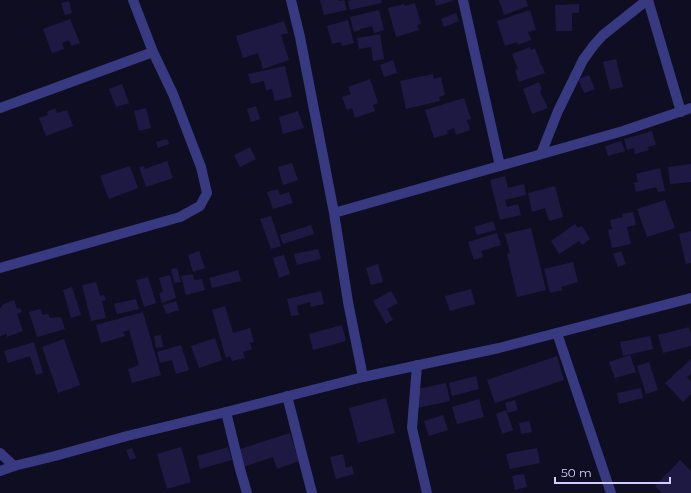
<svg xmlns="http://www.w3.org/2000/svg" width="691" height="493" viewBox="0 0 691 493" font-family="Montserrat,sans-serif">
<rect width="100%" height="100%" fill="#0f0d22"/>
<path fill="#1e1943" d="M320,0h19v1l5,-1 3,10 -23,5z
M352,0h29l1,3 -32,7 -2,-9z
M435,0h17l1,1 -17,5z
M499,0h27l2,6 -24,9z
M69,1l3,12 -7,2 -4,-12z
M415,3l6,21 -4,1 2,5 -23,7 -8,-29 16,-4 1,2z
M579,4v9h-7v18h-16l-1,-26z
M379,10l5,20 -10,3 -2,-7 -12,3v1l-6,2 -4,-15z
M530,10l6,20 -8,2 3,8 -13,5 -1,-3 -12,4 -8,-25z
M456,13l3,8 -15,6 -3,-8z
M70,19l10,24 -9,3 -2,-6 -7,3 2,6 -12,4 -9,-24z
M348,20l6,23 -12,3 -1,-4 -9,2 -5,-18z
M284,21l4,12 -7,2 8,25 -26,9 -5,-16 -15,5 -7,-22z
M380,34l4,25 -11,2 -2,-14 -12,2 -2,-11z
M530,47l1,3 4,-2 6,17h1l3,8 -26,9 -4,-12 3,-1 -6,-15z
M616,59l7,28 -13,3 -7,-28z
M393,60l4,13 -13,4 -4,-12z
M285,66l7,31 -17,4 -3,-12 -6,1 -2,-9 -13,3 -3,-10z
M433,74l1,5 7,-2 4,18 -6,2 1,4 -34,8 -6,-28z
M589,75l6,14 -11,4 -6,-14z
M370,79l8,24 -5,2 2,6 -20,7 -3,-10 -5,2 -5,-13 9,-3 -3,-7z
M539,82l3,8 -2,1 3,8h1l4,9 -16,6 -9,-25z
M122,84l7,19 -13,4 -7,-18z
M464,98l7,21 -4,1 3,10 -14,5 -2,-7 -7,3 1,3 -14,4 -9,-28z
M256,106l4,13 -9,3 -4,-13z
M55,108l2,5 10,-3 6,16 -27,10 -7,-18 9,-3 -1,-3z
M146,108l5,20 -12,3 -5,-20z
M298,111l6,17 -21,6 -4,-17z
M652,131l4,14 -8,2 1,3 -14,4 -1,-6 -7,2 -3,-11z
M167,139l2,5 -11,4 -2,-6z
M621,141l4,10 -17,5 -3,-10z
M250,147l6,12 -16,8 -6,-12z
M167,161l6,17 -27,9 -7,-20 5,-1 1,3z
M292,163l6,17 -15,5 -5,-18z
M691,164v18l-21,2 -2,-17z
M130,166l8,22 -29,11 -9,-23z
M660,168l5,23 -7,1 -2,-5 -20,5 -2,-9 4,-1 -2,-8z
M505,176l3,12 16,-4 2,11 -21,5 2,7 11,-3 3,11 -21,5 -10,-40z
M555,186l8,31 -14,4 -4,-13 -13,4 -4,-19z
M278,189l2,6 9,-3 4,11 -20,6 -6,-17z
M665,200l10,28 -28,9 -10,-28z
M633,212l3,13 -9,2 4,17 -19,4 -4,-18 4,-1 -2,-9 13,-3 -1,-3z
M271,216l10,30 -10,3 -11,-30z
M493,221l3,9 -19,5 -3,-8z
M575,224l3,4 4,-2 8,13 -8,6 -3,-4 -20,13 -8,-13z
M311,225l3,9 -31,10 -3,-9z
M531,228l15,62 -29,7 -10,-43 3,-1 -5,-19z
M691,231v32l-5,1 -7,-30z
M497,233l4,12 -20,6 2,6 -9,3 -6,-18z
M318,249l3,10 -24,6 -3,-11z
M199,251l6,17 -12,4 -5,-17z
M621,251l5,13 -8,3 -5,-13z
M284,255l6,19 -11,4 -6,-20z
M573,262l5,20 -17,5 2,3 -13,3 -6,-24z
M378,264l5,18 -12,3 -5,-17z
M177,268l4,14 -7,1 -3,-14z
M238,270l3,11 -29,7 -3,-10z
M193,274l1,6 8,-1 3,11 -19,5 -5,-19z
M170,275l6,23 -14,5 -3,-10 4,-1 -4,-14z
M148,277l8,26 -12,4 -8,-27z
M96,282l4,14 4,-1 2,5 -4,1 4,17 -15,3 -9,-36z
M72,287l9,28 -10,3 -8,-28z
M471,289l4,15 -25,7 -5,-15z
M321,291l3,13 -13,3 -1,-5 -13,4 2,9 -8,1 -4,-17z
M391,291l7,12 -11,6 6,11 -7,4 -13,-23z
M136,299l3,10 -22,5 -3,-10z
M14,300l3,9 3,-1 2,4 -5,2 6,17 -16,6v-3l-7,2v-28l2,-1v-2z
M176,301l3,9 -13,4 -3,-9z
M225,306l8,27 17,-5 4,14 -4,1 2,6 -9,3 2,6 -13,3 -2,-5 -4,2 -14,-48z
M40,309l3,6 5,-1 2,4 11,-1 4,12 -28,8 -8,-25z
M143,312l18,63 -29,8 -4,-14 11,-4 -10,-35 -6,2 2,4 -24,7 -5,-18z
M342,325l4,16 -33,9 -4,-16z
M689,327l2,8v11l-28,7 -5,-18z
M161,335l2,12 -7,1 -2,-12z
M650,336l3,13 -30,7 -3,-14z
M215,338l7,22 -23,8 -8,-22z
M64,339l16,46 -22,8 -16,-46z
M34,342l9,31 -7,2 -6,-19 -22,7 -4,-12z
M181,345l8,25 -13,4 -4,-14 -12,3 -3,-11z
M630,355l6,17 -21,6 -6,-16z
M557,356l7,24 -69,23 -8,-23z
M691,359v15l-4,3 4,4v13l-8,8 -18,-19z
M649,362l9,28 -12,4 -9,-28z
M476,376l3,13 -27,7 -3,-13z
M446,383l4,18 -33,7 -4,-18z
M641,388l2,10 -24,6 -2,-11z
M386,398l9,35 -37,10 -9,-35z
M479,399l5,18 -27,7 -5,-17z
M515,400l3,10 -10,3 -3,-10z
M506,410l7,20 -11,4 -6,-20z
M443,415l5,15 -19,6 -5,-15z
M529,421l3,11 -11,2 -2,-11z
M290,433l9,28 -22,8 -4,-12 -30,10 -6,-17z
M181,447l10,35 -24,7 -10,-35z
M228,447l4,13 -32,9 -3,-13z
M132,448l4,10 -6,2 -4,-10z
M537,448l3,15 -30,6 -4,-15z
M343,454l3,14 6,-2 2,8 -18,5 -6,-22z
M680,460l11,11v22h-29l-7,-7z
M524,474l3,13 -12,3 -3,-14z"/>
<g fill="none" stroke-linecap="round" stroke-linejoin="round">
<path stroke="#373a81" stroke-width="10" d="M291,0l9,37 34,176 14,89 15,75
M463,0l37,166
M648,0l33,112
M0,108l153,-56
M541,154l17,-43 25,-51 11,-15 9,-10 44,-35
M334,213l289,-82 68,-23
M0,268l180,-51 20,-11 7,-13 -6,-26 -28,-73 -20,-42 -20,-52
M557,333l54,160
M417,365l-5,63 15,65
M287,396l25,97
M226,412l14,57 7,24
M0,453l14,13"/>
<path stroke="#373a81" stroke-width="10" d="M0,471l14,-5 41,-10 72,-20 99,-24 137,-35 136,-29 192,-50"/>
</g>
<path d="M555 477v6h115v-6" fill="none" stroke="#d0ceff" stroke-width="2"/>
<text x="561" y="477" font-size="12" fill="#d0ceff" stroke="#0f0d22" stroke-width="3" paint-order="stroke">50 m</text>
</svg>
